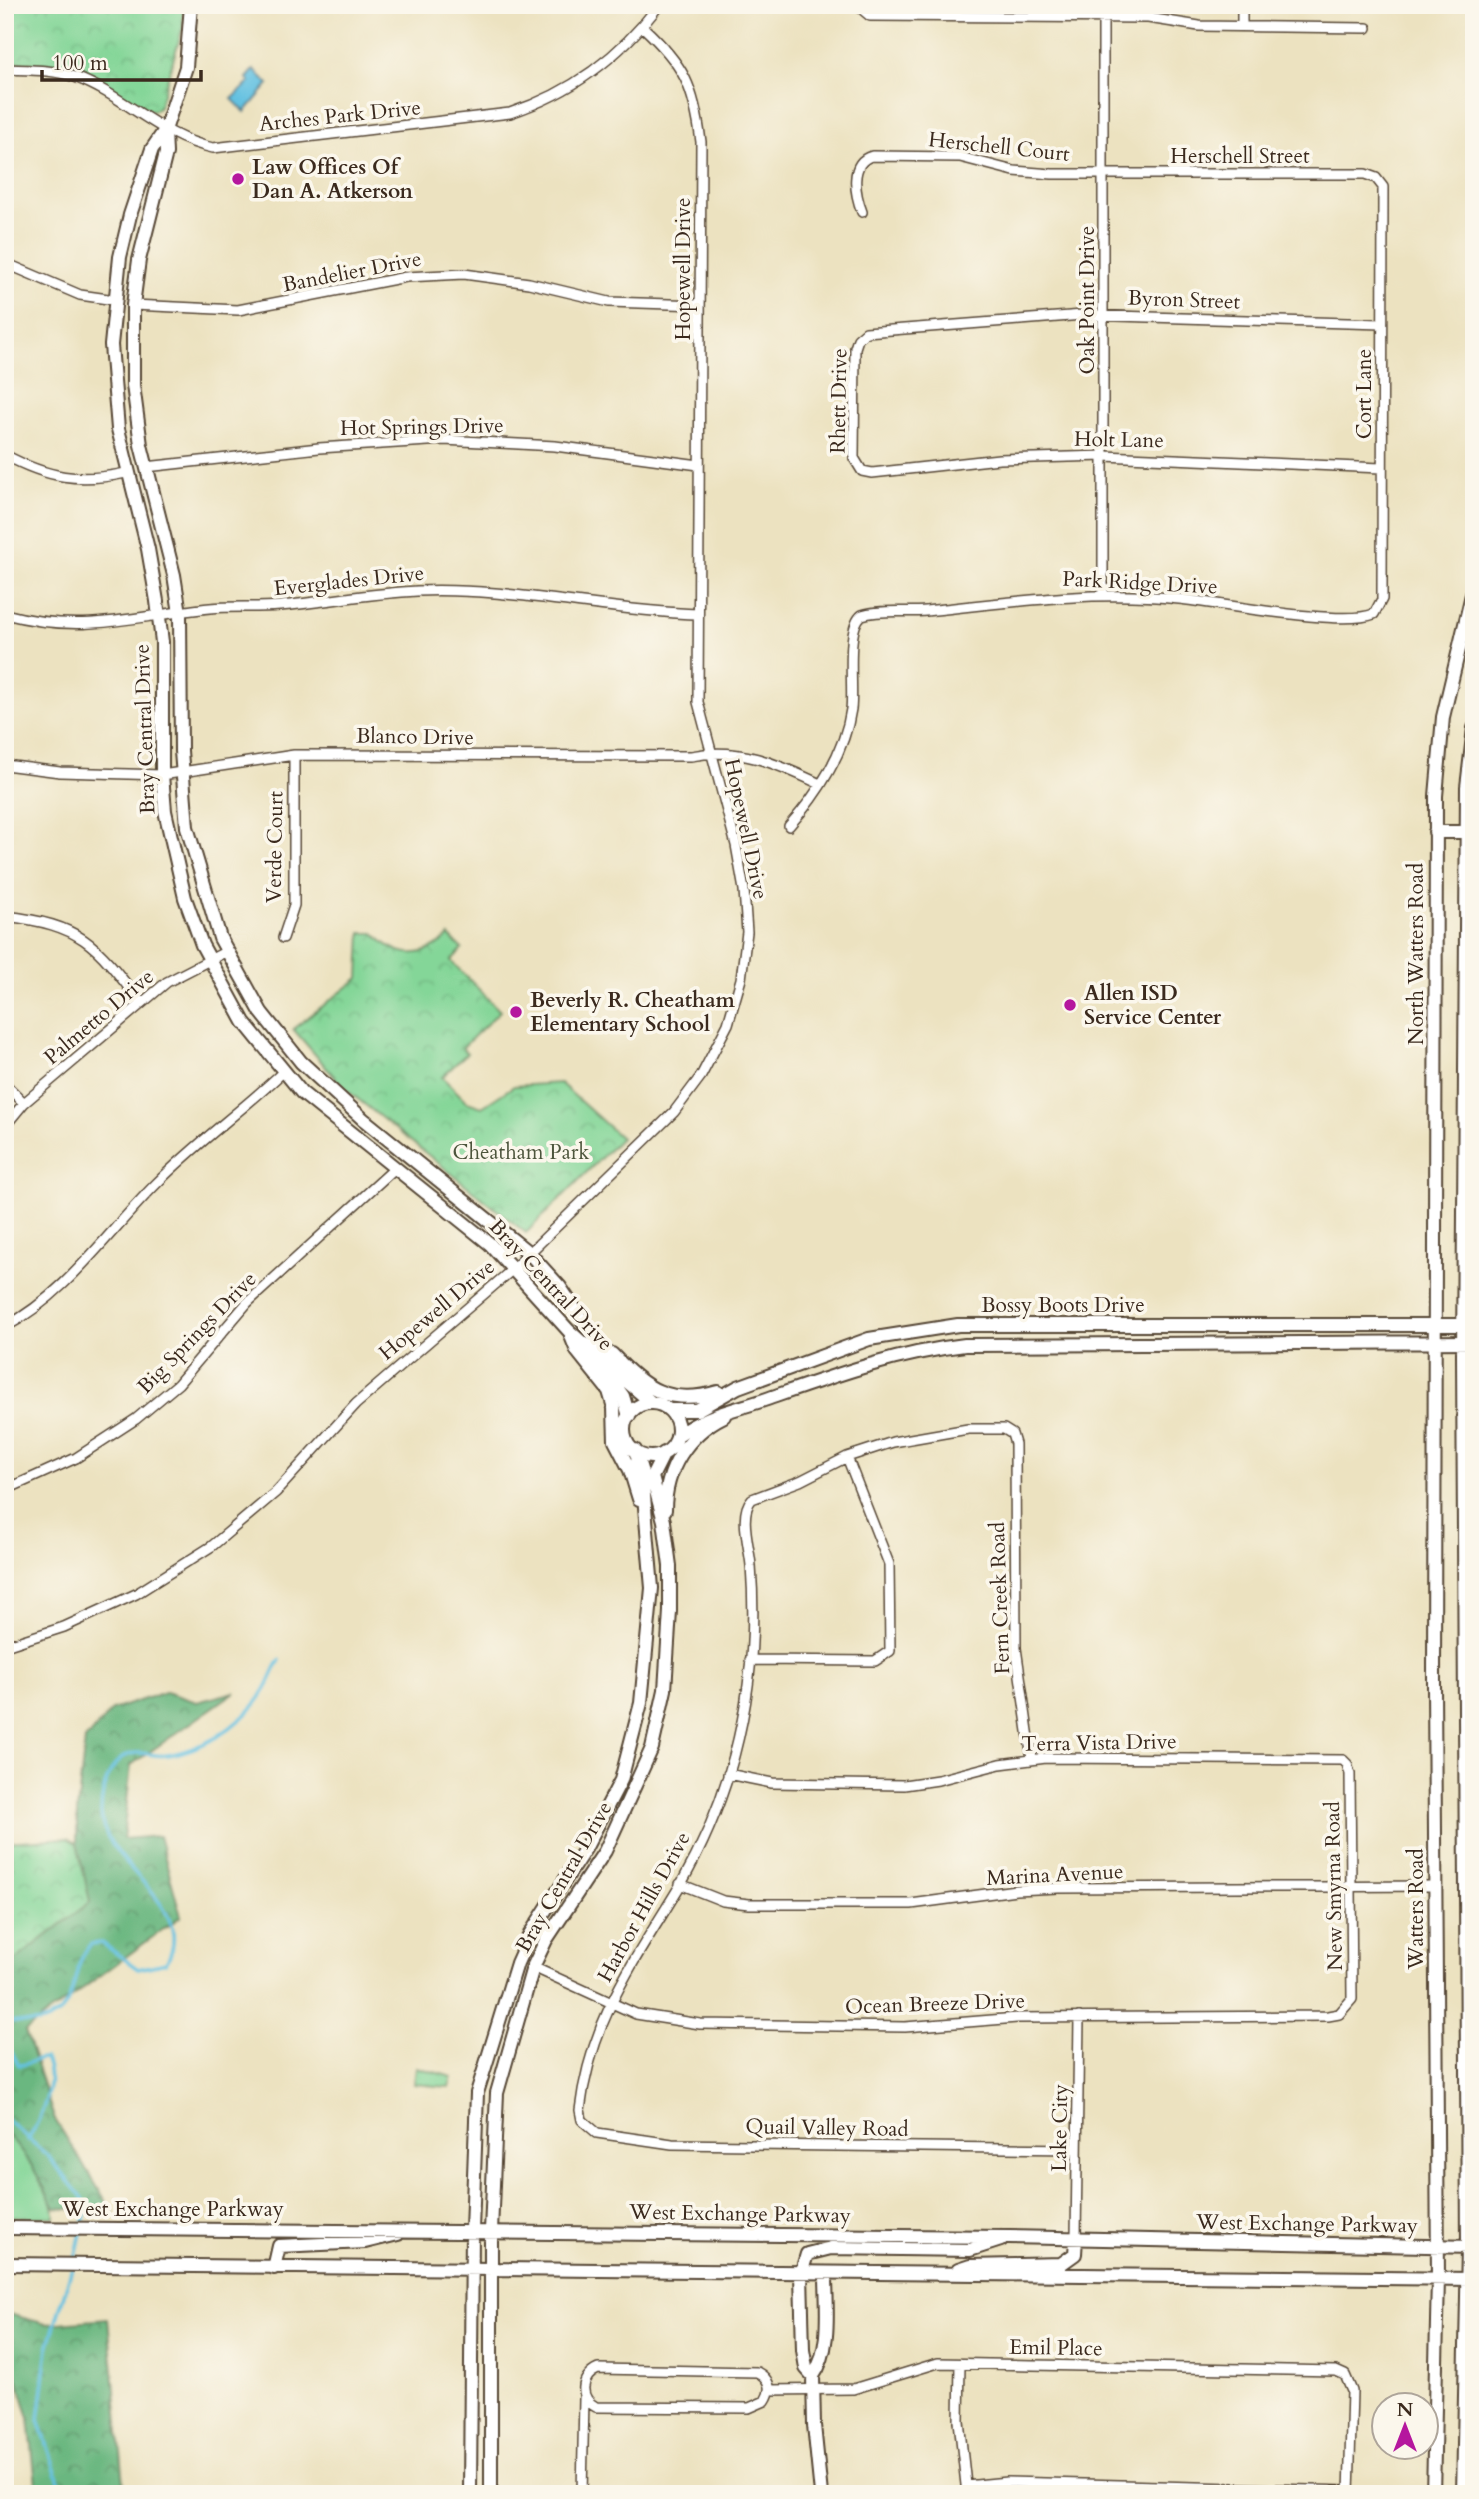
<svg xmlns="http://www.w3.org/2000/svg" width="1479" height="2499" viewBox="0 0 1479 2499" font-family="Cardo,serif">
<defs>
<pattern id="forest-crowns" width="20" height="18" patternUnits="userSpaceOnUse" patternTransform="scale(1.75)"><rect width="20" height="18" fill="#6bb780"/><path d="M2 6a3 3 0 1 1 6 0M12 15a3 3 0 1 1 6 0" fill="none" stroke="#599568"/></pattern>
<pattern id="park-crowns" width="20" height="18" patternUnits="userSpaceOnUse" patternTransform="scale(1.75)"><rect width="20" height="18" fill="#84d698"/><path d="M2 6a3 3 0 1 1 6 0M12 15a3 3 0 1 1 6 0" fill="none" stroke="#73b883"/></pattern>
</defs>
<rect width="100%" height="100%" fill="#fbf7ec"/>
<filter id="ink" filterUnits="userSpaceOnUse"><feTurbulence type="fractalNoise" baseFrequency=".0143" numOctaves="2"/><feDisplacementMap in="SourceGraphic" scale="14" xChannelSelector="R" yChannelSelector="G"/><feConvolveMatrix kernelMatrix="1 2 1 2 8 2 1 2 1" color-interpolation-filters="sRGB"/></filter>
<filter id="wash" filterUnits="userSpaceOnUse"><feTurbulence type="fractalNoise" baseFrequency=".00686" numOctaves="4" result="noise"/><feDisplacementMap in="SourceGraphic" scale="28" xChannelSelector="R" yChannelSelector="G"/><feGaussianBlur stdDeviation="1.57" result="paint"/><feColorMatrix in="noise" values="0 0 0 0 0 0 0 0 0 0 0 0 0 0 0 0 0 1.4 0 .05"/><feComposite in="paint" operator="in"/></filter>
<g filter="url(#wash)">
<rect width="100%" height="100%" fill="#ece2c0"/>
<path fill="#84d698" stroke="#60805b" stroke-width="2" d="M5,2131c16,20 51,60 49,86h-49z"/>
<path fill="url(#forest-crowns)" stroke="#53704f" stroke-width="2" d="M165,1692l32,10 38,-10 -104,73 -8,74 36,-3 22,80 -156,115 29,87 59,94 -58,-4 -23,-42 -27,-35v-163l85,-66 -13,-59v-32l8,-71 27,-30z
M5,2313l41,11 62,-5 17,175h-88l-8,-76 -24,-80z"/>
<path fill="url(#park-crowns)" stroke="#60805b" stroke-width="2" d="M5,5h178v22l-24,80 -6,4 -11,-3 -55,-35 -39,-9 -43,-2z
M361,933h13c23,26 50,27 75,3l13,13 -11,12 49,50 -38,37 5,5 -25,24 25,25 15,5 32,-21 46,-3 61,55 -95,95 -182,-145 -51,-59 66,-51z
M67,1838l10,5 13,59 -85,66v-96l7,-13 -7,-17z
M416,2067l36,10 -3,10 -35,-3z"/>
<path fill="#63c1e1" stroke="#4f7680" stroke-width="2" d="M254,70l15,14 -24,28 -13,-13 18,-17 -3,-4z"/>
<g fill="none" stroke-linecap="round" stroke-linejoin="round">
<path stroke="#63c1e1" stroke-width="3.5" d="M5,2023c12,-3 23,2 37,-1 40,-11 25,-52 49,-78l11,-1 36,26 28,-6c35,-57 -65,-98 -65,-151 0,-22 9,-56 35,-59 10,-1 21,4 31,2 16,-2 36,-10 50,-18 15,-10 38,-28 46,-44 7,-10 10,-22 17,-33
M5,2042l14,23c10,0 16,-7 26,-6 13,21 -5,61 -17,81
M5,2118l43,38 35,43 3,11 -11,50
M63,2494l-24,-75 9,-71 24,-80"/>
</g>
</g>
<g filter="url(#ink)">
<g fill="none" stroke-linecap="round" stroke-linejoin="round">
<g stroke="#564636" stroke-width="12">
<path id="street" d="M857,5l13,11 278,2 51,8 168,2
M1103,5v590
M1242,5v21
M5,69c24,1 47,0 70,8 49,18 85,60 138,71l297,-35c61,-20 110,-56 149,-108
M5,263l75,32 35,5
M133,305l105,5 168,-33 58,-3 65,9 80,19 91,3
M5,455c43,23 74,28 121,18
M146,467l173,-19 125,-8 111,6 144,19
M1381,468l-277,-12 -105,3 -127,14 -10,-2 -8,-13 1,-110 3,-9 8,-7 217,-17 299,9
M5,614c79,21 128,2 205,-6 23,-2 47,0 70,-2 46,-4 91,-13 137,-15 95,-4 187,20 281,23
M5,765l55,7 102,3 132,-20 397,1c47,-10 87,8 129,28
M789,826c29,-32 56,-74 62,-117 3,-22 -6,-81 11,-94 19,-6 44,-2 64,-4 85,-9 167,-21 253,-12 41,4 163,28 195,15l8,-15 1,-412 -7,-9 -11,-4h-313l-38,-3 -54,-14 -88,-1c-23,6 -17,38 -10,56
M5,916c77,9 90,27 135,86
M283,938l11,-33v-150
M5,1084l19,19
M5,1126l19,-23 143,-121 60,-31
M5,1327c62,-33 102,-94 151,-143 39,-40 87,-74 128,-113
M5,1490l71,-32 60,-39 42,-35 69,-81 146,-133
M5,1646l59,-19 72,-33 76,-48 64,-54 80,-88 157,-135 161,-157 27,-36 27,-52 13,-45 6,-47 -3,-42 -8,-45 -38,-143 3,-560c-7,-56 -17,-77 -58,-115
M750,1660l125,1 15,-10 -1,-87 -42,-107
M1032,1759l-16,-111 -1,-204 -3,-10 -8,-5h-36l-75,13 -46,15 -47,24 -48,18c-14,15 -2,49 -1,67 5,63 -1,130 -17,190 -12,44 -30,88 -53,128 -45,75 -90,134 -101,226l2,10 15,13 75,11 405,5
M680,1884l43,17 26,3h162l105,-14 42,-2 377,-2
M533,1967l103,47 64,10 205,3 112,-9 311,-2 11,-2 13,-15 -2,-225 -3,-10 -4,-4 -297,-2 -46,6 -62,16 -34,5 -132,-2 -44,-9
M1076,2238l3,-221
M960,2364l-1,57 8,73
M598,2369l159,3c12,6 16,17 8,29l-16,7 -153,-1c-17,-9 -16,-30 2,-38z
M770,2390l83,-1 85,-26 398,8 9,4 7,16 -3,103
M966,2486l41,-4 342,9
M582,2494l2,-96"/>
</g>
<g stroke="#564636" stroke-width="16">
<path id="secondary" d="M191,5l-5,62 -21,63 -13,19 -22,66 -10,42 -9,88 7,84 30,120 9,52 5,41v133l3,36 20,87 17,47 42,77 58,71 188,151 79,87 18,16 36,49 6,20
M165,131l1,22 -27,107 -6,45v80l8,60 33,130 6,38 1,138 6,76 33,111 41,74 40,50 62,57 166,134 31,34 59,88 33,28
M1435,832h32
M571,1336l6,15 32,40 5,17 1,33 15,29 9,29
M612,1354c33,35 57,52 106,38
M624 1430a27 27 0 1 1 54 0a27 27 0 1 1-54 0Z
M669,1410h28l41,-23 131,-48 89,-14h516
M677,1436c27,-21 58,-26 90,-37 66,-23 129,-46 198,-54l509,-3
M665,1510c0,-40 22,-76 59,-94
M5,2228l1004,9 464,10
M5,2264l1469,15
M274,2268l5,-22 86,-4 33,-8
M958,2270l12,-4 91,-2 14,-10 1,-16
M813,2376c19,-26 13,-71 13,-102
M470,2494l2,-264 5,-137 40,-130 13,-29 55,-85 36,-69 20,-77 11,-115 -10,-115 -7,-23
M491,2494v-263l6,-138 36,-126 13,-27 59,-89 47,-103 13,-58 5,-79v-45l-6,-45 -12,-44 12,-24
M821,2494l-7,-69 -1,-49 -7,-8 -3,-18 -2,-76 6,-20 24,-6 139,2 31,-10
M1433,2494l5,-216 -4,-593 2,-889 7,-79 31,-131
M1463,2494l5,-247 -5,-892 4,-568 7,-59"/>
</g>
<use href="#street" stroke="#fff" stroke-width="9"/>
<use href="#secondary" stroke="#fff" stroke-width="12"/>
</g>
</g>
<g fill="#b5179e" stroke="#fbf7ec" stroke-width="2.5">
<circle cx="238" cy="179" r="7"/>
<circle cx="1070" cy="1005" r="7"/>
<circle cx="516" cy="1012" r="7"/>
</g>
<g text-anchor="middle" dominant-baseline="central" stroke-width="7" stroke-linejoin="round" paint-order="stroke">
<g font-size="21" fill="#3b2a1e" stroke="#fbf7ec">
<text transform="translate(340 116) rotate(-6)">Arches Park Drive</text>
<text transform="translate(999 147) rotate(6)">Herschell Court</text>
<text x="1240" y="156">Herschell Street</text>
<text transform="translate(683 269) rotate(-90)">Hopewell Drive</text>
<text transform="translate(352 272) rotate(-11)">Bandelier Drive</text>
<text transform="translate(1087 300) rotate(-90)">Oak Point Drive</text>
<text transform="translate(1184 300) rotate(2)">Byron Street</text>
<text transform="translate(1364 394) rotate(-90)">Cort Lane</text>
<text transform="translate(839 401) rotate(-89)">Rhett Drive</text>
<text transform="translate(422 427) rotate(-1)">Hot Springs Drive</text>
<text transform="translate(1119 440) rotate(1)">Holt Lane</text>
<text transform="translate(349 581) rotate(-6)">Everglades Drive</text>
<text transform="translate(1140 583) rotate(3)">Park Ridge Drive</text>
<text transform="translate(145 729) rotate(-92)">Bray Central Drive</text>
<text transform="translate(415 737) rotate(1)">Blanco Drive</text>
<text transform="translate(746 829) rotate(78)">Hopewell Drive</text>
<text transform="translate(275 847) rotate(-89)">Verde Court</text>
<text transform="translate(1416 954) rotate(-90)">North Watters Road</text>
<text transform="translate(99 1017) rotate(-40)">Palmetto Drive</text>
<text transform="translate(551 1285) rotate(47)">Bray Central Drive</text>
<text x="1063" y="1305">Bossy Boots Drive</text>
<text transform="translate(437 1310) rotate(-40)">Hopewell Drive</text>
<text transform="translate(197 1333) rotate(-46)">Big Springs Drive</text>
<text transform="translate(1000 1598) rotate(-92)">Fern Creek Road</text>
<text transform="translate(1099 1743) rotate(-1)">Terra Vista Drive</text>
<text transform="translate(1055 1875) rotate(-3)">Marina Avenue</text>
<text transform="translate(564 1877) rotate(-60)">Bray Central Drive</text>
<text transform="translate(1334 1886) rotate(-91)">New Smyrna Road</text>
<text transform="translate(644 1907) rotate(-61)">Harbor Hills Drive</text>
<text transform="translate(1416 1909) rotate(-90)">Watters Road</text>
<text transform="translate(935 2004) rotate(-2)">Ocean Breeze Drive</text>
<text transform="translate(827 2128) rotate(1)">Quail Valley Road</text>
<text transform="translate(1060 2128) rotate(-89)">Lake City</text>
<text x="173" y="2209">West Exchange Parkway</text>
<text transform="translate(740 2214) rotate(1)">West Exchange Parkway</text>
<text transform="translate(1307 2224) rotate(1)">West Exchange Parkway</text>
<text transform="translate(1056 2348) rotate(1)">Emil Place</text>
</g>
<g font-size="21" font-weight="bold" fill="#3b2a1e" stroke="#fbf7ec" text-anchor="start">
<text x="252" y="167">Law Offices Of<tspan x="252" dy="24">Dan A. Atkerson</tspan></text>
<text x="1084" y="993">Allen ISD<tspan x="1084" dy="24">Service Center</tspan></text>
<text x="530" y="1000">Beverly R. Cheatham<tspan x="530" dy="24">Elementary School</tspan></text>
</g>
<g font-size="21" fill="#4d553c" stroke="#fbf7ec">
<text x="521" y="1152">Cheatham Park</text>
</g>
</g>
<rect width="1479" height="2499" fill="none" stroke="#fbf7ec" stroke-width="28"/>
<g transform="translate(1405 2426)"><circle r="33" fill="#fbf7ec" stroke="#aea59a" stroke-width="2"/>
<path d="M0-5L12 26L0 18L-12 26Z" fill="#b5179e"/>
<text y="-10" font-size="19" font-weight="bold" text-anchor="middle" fill="#3b2a1e">N</text>
</g>
<path d="M42 70v10h159v-10" fill="none" stroke="#3b2a1e" stroke-width="3.5"/>
<text x="52" y="70" font-size="21" fill="#3b2a1e" stroke="#fbf7ec" stroke-width="5" paint-order="stroke">100 m</text>
</svg>
